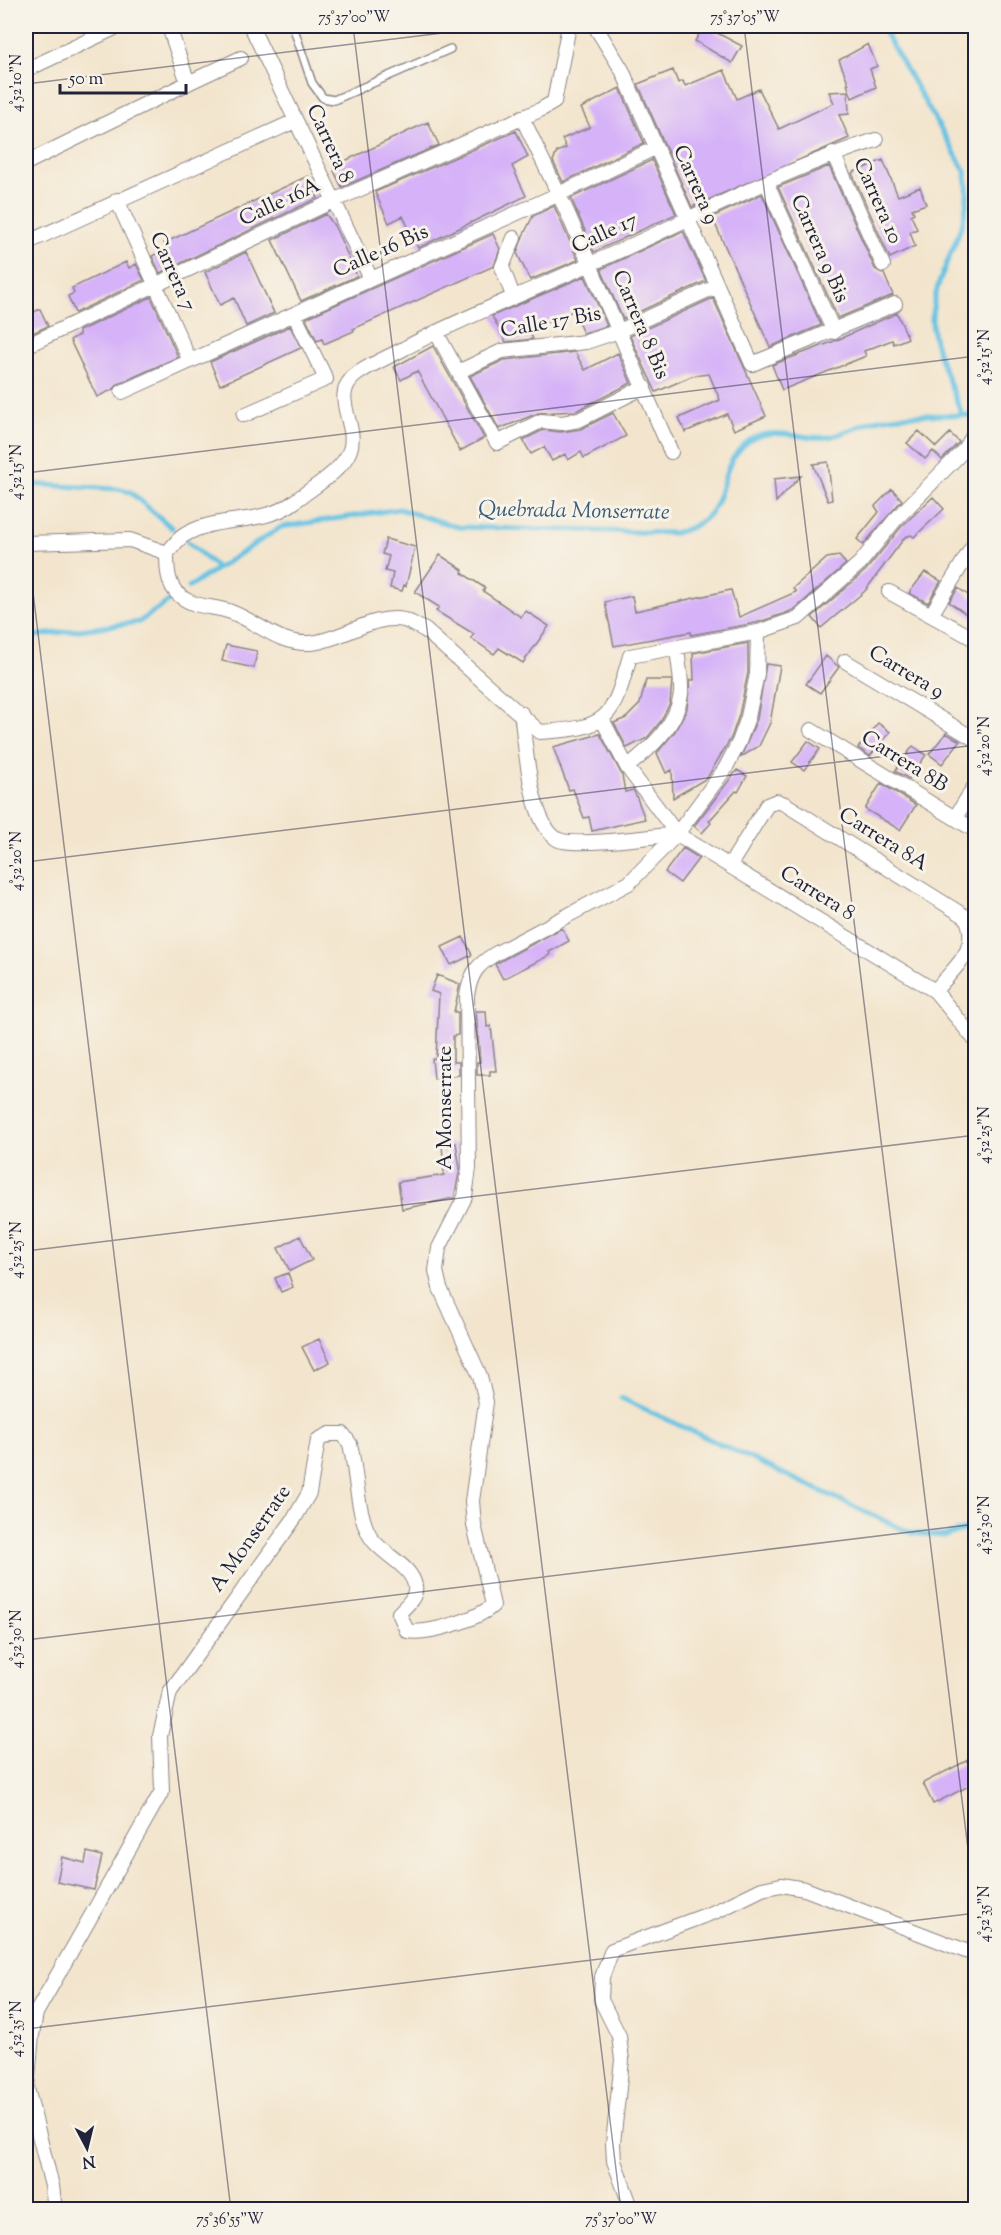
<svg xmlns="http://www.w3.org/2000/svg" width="1001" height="2235" viewBox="0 0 1001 2235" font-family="'Sorts Mill Goudy',serif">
<rect width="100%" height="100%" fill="#f7f3e8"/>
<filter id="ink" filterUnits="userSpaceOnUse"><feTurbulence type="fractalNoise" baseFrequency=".0167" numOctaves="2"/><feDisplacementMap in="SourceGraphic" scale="12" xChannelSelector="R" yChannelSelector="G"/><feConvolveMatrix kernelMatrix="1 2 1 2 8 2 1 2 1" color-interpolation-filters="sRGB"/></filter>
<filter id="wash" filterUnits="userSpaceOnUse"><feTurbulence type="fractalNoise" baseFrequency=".008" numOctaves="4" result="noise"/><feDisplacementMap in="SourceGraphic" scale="24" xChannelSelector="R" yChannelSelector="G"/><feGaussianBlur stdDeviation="1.35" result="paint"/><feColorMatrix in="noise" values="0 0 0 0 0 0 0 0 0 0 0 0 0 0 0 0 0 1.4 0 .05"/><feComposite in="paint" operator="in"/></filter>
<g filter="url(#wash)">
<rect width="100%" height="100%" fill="#f3e5cd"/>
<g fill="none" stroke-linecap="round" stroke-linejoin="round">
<path stroke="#65c2e3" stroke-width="5" d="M881,26l84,145c13,53 -31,96 -33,147 -1,28 21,70 30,97l14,2
M764,28l26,-2
M26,484l91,5 13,3 42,36
M187,541l29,26
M189,587l92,-60 118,-18 59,18 216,6c62,-15 36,-57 70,-88 23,-23 56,-4 84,-8 18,-3 34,-14 52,-18 26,-6 56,-3 82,-4
M26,637l113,-15 33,-23
M621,1398l290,135 33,3 32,-10"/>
</g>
<g id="blocks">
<path fill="#d6b2f8" d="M704,26l38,20 -10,17 -37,-22z
M868,44l9,22 -7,3 6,18 -24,11 -5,-14h2l-10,-24z
M673,70l5,13 5,-2 2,5 39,-16 13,29 22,-10 20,40 55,-26 -5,-11 19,-1 1,23 -10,1 10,23 -157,69 -54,-123z
M620,88l24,55 -81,39 -10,-21 4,-9 9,-4 -4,-9 28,-12 -9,-19z
M428,122l11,23 -97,42 -8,-16 6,-4 -2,-3z
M516,131l12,26 -16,9 14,30 -108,52 -15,-32 -14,7 -14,-31z
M652,160l24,54 -82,38 -23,-54z
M883,160l15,36 22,-9 6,17 -14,5 2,4 -3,2 6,14 -7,3 5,14 -25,12 -38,-85z
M829,166l46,103 9,5 9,21 -55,23 -60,-131z
M308,176l10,22 -158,75 -8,-17 15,-7 -3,-6z
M762,194l59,131 -51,22 -58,-130z
M554,206l24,54 -48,20 -13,-27 6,-17 10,-20z
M326,214l9,13 22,49 -56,25 -29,-61z
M683,231l23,50 -83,38 -22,-50z
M493,234l7,15 -6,17 -141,63 1,2 -30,13 -2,-5 -5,2 -11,-23z
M246,252l28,61 -28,13 -12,-28 -14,7 -15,-33z
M126,262l3,6 7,-4 8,16 -69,33 -7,-17 6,-3 -2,-5z
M585,276l22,50 -24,7 -10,-22 -44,19 4,9 -27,3 -14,-26z
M151,297l27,60 -60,27 -4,5 -17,8 -27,-57 9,-5v-4z
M713,298l53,118 -32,14 -7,-16 -42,18 -6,-14 41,-18 -11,-26 -17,2 -36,16 -26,-56z
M40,309l8,17 -22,10v-20z
M897,313l11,25 -14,6 -2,-4 -28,11 2,5 -84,34 -10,-25 65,-25z
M290,326l11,22 -81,37 -10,-23z
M433,346l51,92 -24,13 -43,-80 -16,9 -7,-13z
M575,352l10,18 33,-17 13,30 -55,28 -38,2 -39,16 -29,-53 34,-16z
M613,413l13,23 -42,22 -3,-6 -13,8 -3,-6 -13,7 -8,-14 -13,7 -8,-14 20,-10 18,2 20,-3z
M919,431l17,16 14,-14 9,9 -17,18 -9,-9 -8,8 -18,-16z
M828,462l4,38 -4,1 -15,-37z
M801,476l-25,26 -2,-23z
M892,489l10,11 -39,45 -6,-6 22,-27 -4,-6z
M933,497l11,12 -30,28 -3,-2 -6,2 -40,54 -44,37 -9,-11 54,-47 36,-44z
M386,539l29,8 -9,39 -2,-1 -2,6 -12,-3 3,-15 -8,-2 4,-15 -7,-2z
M440,555l23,15 -1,3 23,15 -2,3 38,26 5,-6 23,15 -26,37 -24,-15 -5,6 -23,-16 3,-4 -38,-23 3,-4 -24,-15z
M839,556l7,8 -51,45 -9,4 -30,10 -65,12v-3l-77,14 -9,-44 27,-6 3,15 96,-21 8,27 57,-25 -3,-4 34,-30z
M925,572l16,9 -13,22 -19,-10z
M958,588l17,12v20l-26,-18z
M748,643v30l-9,42 -8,23 -24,40 -34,20 -1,-28 -6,3 -9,-20 18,-22 12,-22 3,-29h4l-1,-27z
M226,645l31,6 -3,17 -32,-7z
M826,656l13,11 -19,26 -14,-9z
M766,664l14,2 -10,57 -11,23 -18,11 16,-38z
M646,680h26l-2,23 -9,18 -14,17 -20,10 -13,-25 12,-5 14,-14z
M878,723l12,9 -20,24 -12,-8z
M946,733l14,8 -18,23 -13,-10z
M600,734l22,41 3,17 8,-2 2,3 10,26 -53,12 -3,-14 -5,1 -11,-29 -4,1 -16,-43z
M808,741l12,8 -16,21 -12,-8z
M913,746l13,9 -17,24 -14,-8z
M737,770l10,6 -9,16 -2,-1 -27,30 2,2 -9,10 -8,-7z
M881,783l35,22 -16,25 -35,-21z
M683,848l16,10 -19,25 -15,-11z
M562,928l7,13 -20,11 1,3 -47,24 -8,-15z
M463,937l9,18 -21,10 -9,-18z
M437,975l23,9 -6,28h4v23l-5,1v26h6v13l-25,4 -2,-20 4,-1 3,-64 -8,-3z
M476,1011h10l1,16 4,-1 5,45h-6v4h-13v-13h3z
M442,1143h14l4,26 -6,29 -52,11 -4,-27 46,-7z
M300,1236l12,24 -22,11 -12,-23z
M288,1273l5,14 -12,5 -6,-14z
M319,1339l11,23 -16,8 -12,-23z
M968,1760l7,15v8l-42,21 -10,-21z
M87,1852l15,4 -8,34 -37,-8 5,-25 23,6z"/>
</g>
</g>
<g filter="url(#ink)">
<use href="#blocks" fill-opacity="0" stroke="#8a8484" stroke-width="1.5"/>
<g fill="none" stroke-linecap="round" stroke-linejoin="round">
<g stroke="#8a8484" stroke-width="10">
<path id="service" d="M293,26l19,57 11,15 11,2 116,-51"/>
</g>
<g stroke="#8a8484" stroke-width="16">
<path id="minor" d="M251,26l120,253
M595,26l27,44 130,294 143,-60
M26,70l93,-44
M188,83l53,-25
M522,117l46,97 103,238
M876,140c-99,31 -191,83 -286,124 -62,28 -125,52 -185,84 -16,9 -34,16 -48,26 -29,21 2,50 -7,76 -8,22 -39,38 -56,52 -33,25 -78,12 -111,34 -6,4 -11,12 -16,17 0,14 0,32 12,42 16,14 34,10 52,17 29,11 47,33 80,31 31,-3 61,-29 93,-23 7,2 14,7 21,10l115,102c69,-4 72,-12 90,-76l128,-24 40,-14 62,-55 35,-43 70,-71 11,-18
M833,153l50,112
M26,163l162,-80 -18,-53 -4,-4
M767,184l67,148
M117,200l73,161
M26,243l269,-122
M513,296l-11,-29 12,-29
M436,332l61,111 44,-22 21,2 17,-3 65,-33
M26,346l307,-145 207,-91 14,-8 15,-76
M458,372l44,-21 84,-9 33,-11 98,-45
M122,392l437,-198 96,-46
M244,415l82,-36 -32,-65
M26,543l104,-3 37,13
M889,592l87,48
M931,615l45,-74
M845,661l131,79
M521,713c5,32 8,108 36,126 14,9 99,-3 120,-5
M603,721l24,46 50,67 258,157 41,50
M811,730l165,101
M627,767c23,-18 50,-42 54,-73 1,-15 -3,-32 -4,-47
M955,818l21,-34
M730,865l37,-60 10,-4 8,3 181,113c15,33 -11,49 -31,74
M51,2210l3,-8 -2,-16 -25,-98 5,-53 4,-22 126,-222 -2,-55 10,-44 124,-173 15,-26 9,-53 12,-6h13l7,10c7,27 6,72 22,95 11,16 40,27 43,47 2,11 -9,20 -16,27l8,18c20,4 72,-12 86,-26l-19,-80 -2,-24 14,-99 -6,-26 -40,-88 -4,-17 3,-23 26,-51 4,-29 -2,-173c4,-22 10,-30 28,-41l134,-71 48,-49 48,-65 14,-27 9,-25 9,-43 1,-42
M632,2210l-18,-49 -1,-18 9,-83 -3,-24 -18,-36 1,-23 10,-27 105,-39 45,-22 19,-4 24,4 171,66"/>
</g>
<use href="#service" stroke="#fff" stroke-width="7"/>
<use href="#minor" stroke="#fff" stroke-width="14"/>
</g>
</g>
<path fill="none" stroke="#22223b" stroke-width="1.5" stroke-opacity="0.45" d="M353,26l268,2184M744,26l232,1888M26,84l474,-58M26,473l950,-117M26,535l205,1675M26,862l950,-117M26,1251l950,-116M26,1640l950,-116M26,2029l950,-116"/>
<g text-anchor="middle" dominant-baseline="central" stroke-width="6" stroke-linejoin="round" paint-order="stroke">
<g font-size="21" fill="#22223b" stroke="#f7f3e8">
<text transform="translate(329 144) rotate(65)">Carrera 8</text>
<text transform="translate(695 185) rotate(66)">Carrera 9</text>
<text transform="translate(877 201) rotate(66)">Carrera 10</text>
<text transform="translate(280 203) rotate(-25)">Calle 16A</text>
<text transform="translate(605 234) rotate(-25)">Calle 17</text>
<text transform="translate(819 249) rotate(66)">Carrera 9 Bis</text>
<text transform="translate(381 252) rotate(-24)">Calle 16 Bis</text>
<text transform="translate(172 272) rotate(66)">Carrera 7</text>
<text transform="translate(551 323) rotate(-10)">Calle 17 Bis</text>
<text transform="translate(640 325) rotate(67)">Carrera 8 Bis</text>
<text transform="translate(906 673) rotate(31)">Carrera 9</text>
<text transform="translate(904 762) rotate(32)">Carrera 8B</text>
<text transform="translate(883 840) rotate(32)">Carrera 8A</text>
<text transform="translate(817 894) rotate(32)">Carrera 8</text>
<text transform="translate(446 1108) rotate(-90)">A Monserrate</text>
<text transform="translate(251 1539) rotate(-55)">A Monserrate</text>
</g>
<g font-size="22" font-style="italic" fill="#395a76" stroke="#f7f3e8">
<text transform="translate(574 512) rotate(1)">Quebrada Monserrate</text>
</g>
</g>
<rect width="1001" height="2235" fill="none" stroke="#f7f3e8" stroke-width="66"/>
<g transform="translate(87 2148) rotate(173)" stroke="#f7f3e8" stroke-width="4.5" paint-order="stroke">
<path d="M0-4.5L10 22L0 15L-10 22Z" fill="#22223b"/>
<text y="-9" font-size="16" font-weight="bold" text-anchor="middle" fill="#22223b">N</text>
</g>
<path d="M60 84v9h126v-9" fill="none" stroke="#22223b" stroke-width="3"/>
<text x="69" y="84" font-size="18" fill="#22223b" stroke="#f7f3e8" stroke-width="4.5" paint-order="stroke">50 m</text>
<rect x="33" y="33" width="935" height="2169" fill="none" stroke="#22223b" stroke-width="2"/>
<g font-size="15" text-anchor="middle" fill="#22223b">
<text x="354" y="22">75°37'00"W</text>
<text x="745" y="22">75°37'05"W</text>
<text transform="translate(16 83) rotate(-90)" y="5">4°52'10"N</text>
<text transform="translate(984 357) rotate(-90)" y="5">4°52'15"N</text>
<text transform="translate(16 472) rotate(-90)" y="5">4°52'15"N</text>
<text transform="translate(984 746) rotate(-90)" y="5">4°52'20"N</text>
<text transform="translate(16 861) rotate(-90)" y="5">4°52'20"N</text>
<text transform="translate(984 1135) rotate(-90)" y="5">4°52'25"N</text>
<text transform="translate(16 1250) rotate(-90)" y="5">4°52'25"N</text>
<text transform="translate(984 1525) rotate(-90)" y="5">4°52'30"N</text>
<text transform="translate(16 1639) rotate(-90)" y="5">4°52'30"N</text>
<text transform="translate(984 1914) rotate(-90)" y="5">4°52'35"N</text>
<text transform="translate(16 2029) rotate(-90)" y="5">4°52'35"N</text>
<text x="230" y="2224">75°36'55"W</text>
<text x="621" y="2224">75°37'00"W</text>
</g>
</svg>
